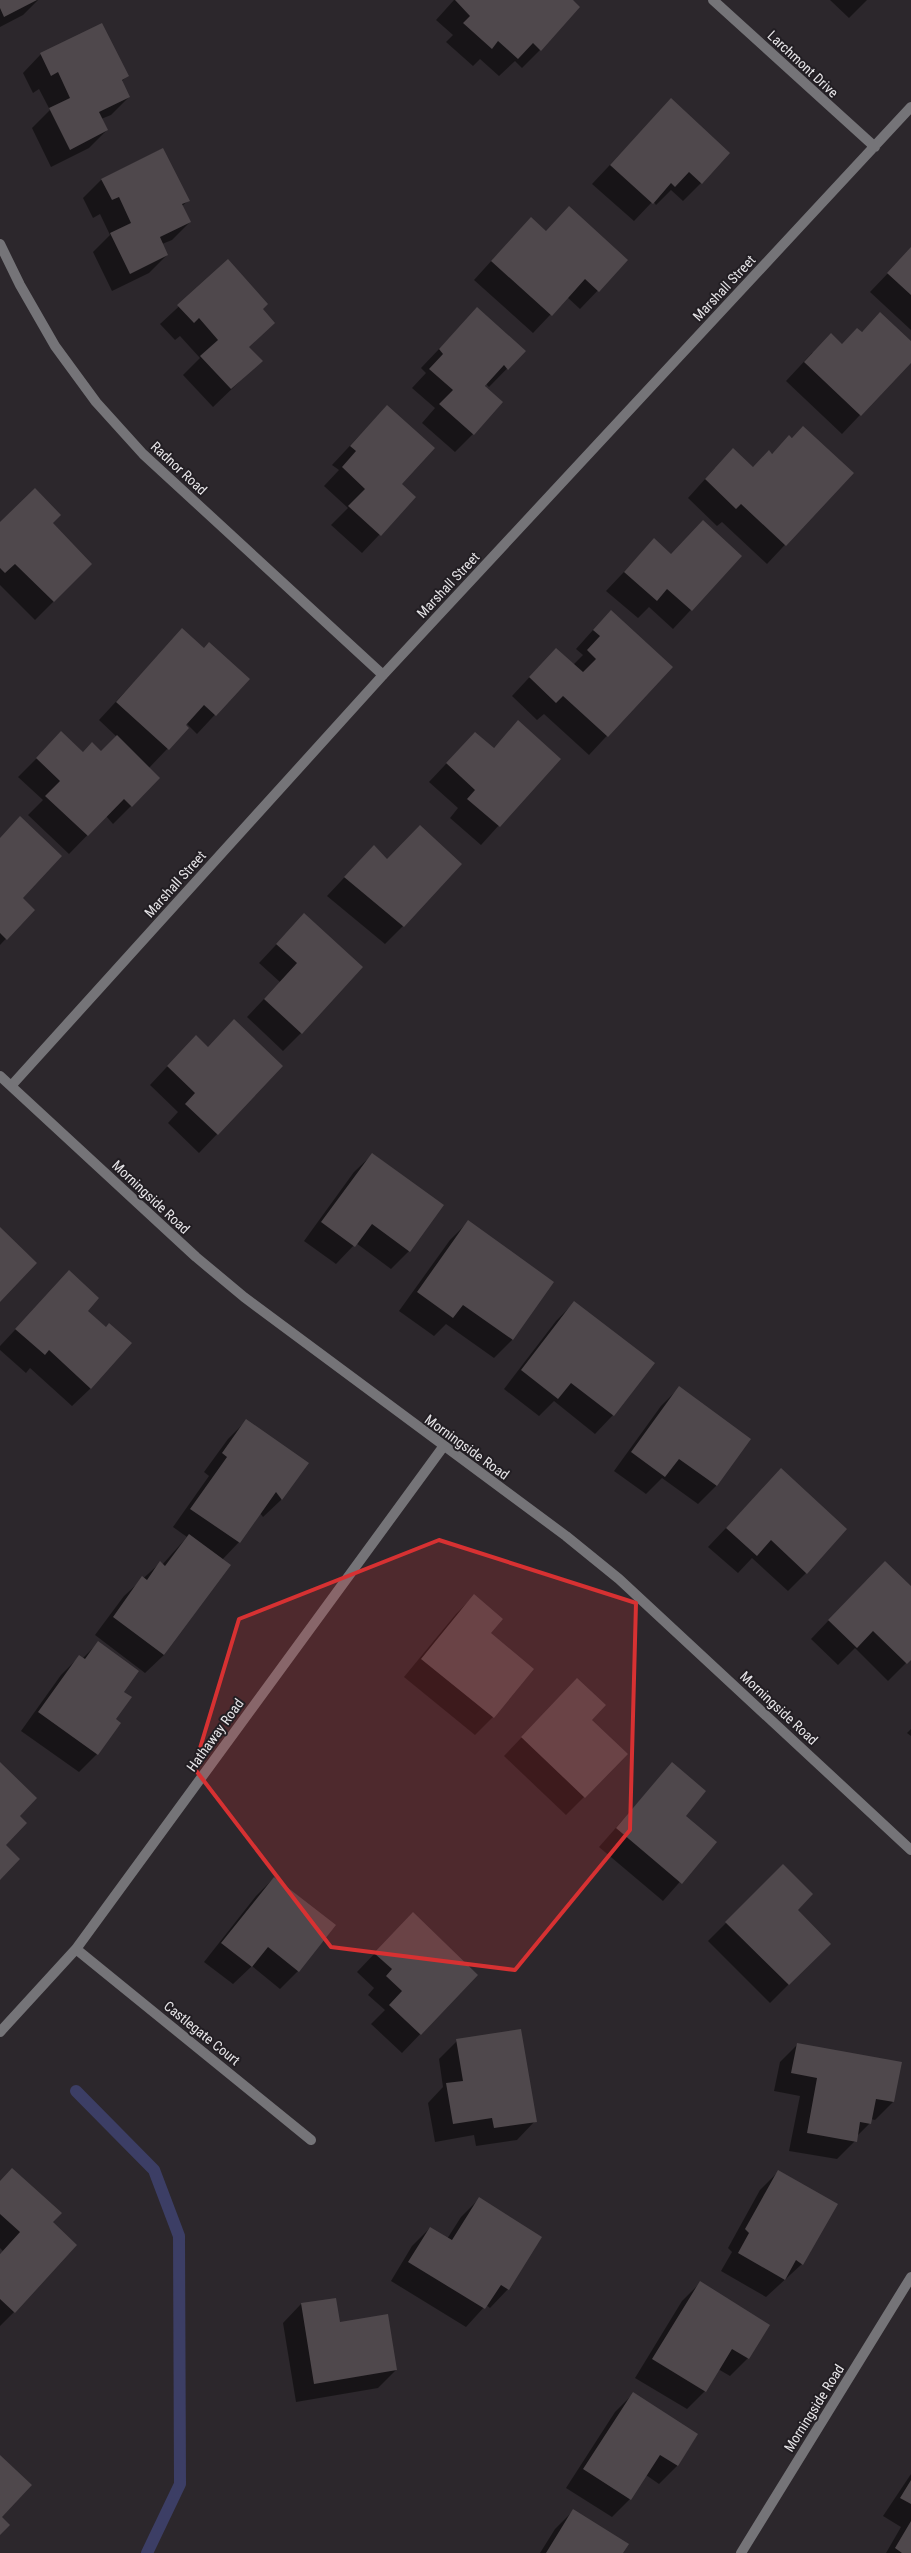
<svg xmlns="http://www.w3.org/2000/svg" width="911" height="2553" viewBox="0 0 911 2553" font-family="'Roboto Condensed',sans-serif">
<rect width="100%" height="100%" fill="#2c272c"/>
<path fill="#0007" d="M0,0h38l-15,15 -23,12z
M454,0h117l-31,50 -18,18 -7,-7 -16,15 -19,-17 -7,7 -27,-24 7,-7 -17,-15z
M830,0h37l-18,18z
M41,54l86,22 -6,6 8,15 -18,18 -10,4 6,11 -18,18 -38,19 -19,-39 18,-18 -11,-21 -6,4 -10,-20z
M671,100l30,83 -18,18 -12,-11 -15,15 -3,-4 -19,20 -42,-37z
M162,149l26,52 -6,5 8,16 -18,18 -10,4 5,11 -18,18 -37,18 -19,-39 17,-17 -10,-21 -7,4 -10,-20 18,-18z
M545,232l82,28 -47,49 -13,-12 -34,36 -59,-53 39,-43z
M911,249v81l-41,-38z
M228,261l33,48 -13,38 13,14 -48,46 -30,-32 17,-17 -20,-22 -5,4 -15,-16z
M477,309l47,42 -35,36 -3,-3 -13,50 -18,18 -33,-29 13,-15 -23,-20 14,-15 -5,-5z
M880,314l31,29v18l-69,73 -56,-53 26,-28 30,-8 19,-12z
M387,406l13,78 15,13 -53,56 -31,-28 17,-17 -24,-22 15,-16 -7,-5z
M789,436l63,37 -85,91 -45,-42 -5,4 -29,-28 27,-30h37l19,-13z
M51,523l40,41 -56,56 -35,-35v-61z
M654,540l16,15 71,1 -68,73 -24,-22 -11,11 -32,-27z
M182,630l21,19 45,30 -51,55 -11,-11 -2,2 3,3 -38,40 10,10 -46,46 -7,-8 -37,38 -41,-39 15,-15 -25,-23 44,-44 21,20h17l17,-16 -18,-17z
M593,630l78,37 -82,88 -45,-41 -7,6 -25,-24 26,-28 35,-3 10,-10 -7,-6z
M518,722l41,37 -78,86 -31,-27 8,-10 -29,-26 46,-49 18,16z
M0,838l21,60 12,12 -33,35z
M387,861l16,65 -18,18 -58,-48 29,-31z
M304,915l-3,118 -18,18 -36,-34 33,-35 -21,-19z
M208,1048l74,18 -83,87 -31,-30 10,-11 -28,-27 28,-30z
M373,1154l69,52 -33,45 -18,18 -35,-26 -20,21 -32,-23 50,-69z
M468,1222l84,60 -40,58 -18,18 -48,-34 -12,12 -35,-25 51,-71z
M69,1272l17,39 5,77 -19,18 -42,-38 -4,5 -26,-23v-4z
M574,1303l79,60 -40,52 -18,19 -41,-33 -15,15 -35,-27 52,-68z
M679,1388l70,51 -33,47 -18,18 -36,-26 -16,16 -32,-23 47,-65z
M246,1421l61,42 -26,37 -18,17 -3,-4 -21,29 -17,18 -58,95 -19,18 -50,-38 29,-39 36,-33 2,2 25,-28 -14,-10 36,-51 -5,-4 24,-33z
M781,1470l25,103 -18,18 -36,-33 -14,15 -30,-26z
M866,1581l45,7v70l-23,23 -33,-33 -17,17 -27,-26z
M474,1596l15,38 43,35 -39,48 -18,18 -71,-58 52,-63z
M98,1643l24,49 -8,27 -17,35 -18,18 -58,-41 40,-56 18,-18 3,2z
M559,1698l31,22 -6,77 -18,18 -62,-59z
M911,1729v7l-4,-3z
M672,1764l12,52 31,26 -52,59 -64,-54z
M783,1866l13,44 33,34 -59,59 -62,-62z
M274,1878l24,93 -18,18 -28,-23 -19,18 -29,-22 52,-66z
M395,1932l82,43 -75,78 -31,-29 14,-14 -17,-15 6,-7 -17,-16z
M457,2041l78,80 -18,19 -41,6 -2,-11 -39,7 -7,-39 15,-16 -4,-28z
M798,2044l95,58 -18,18 -4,-1 -1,4 -14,14 -1,4 -18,18 -48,-8 11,-55 -26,-5 6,-29z
M778,2172l24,92 -36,33 -45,-26 11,-19 -4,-4 32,-58z
M0,2181l51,41 -37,90 -14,14v-72l3,-3 -3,-3z
M479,2199l61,38 -32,52 -18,19 -4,-3 -20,22 -75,-46 21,-35 18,-18 17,11 14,-22z
M700,2283l48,75 -18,18 -12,-7 -13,22 -18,18 -52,-31 47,-77z
M301,2304l38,19 57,47 -18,18 -82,14 -13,-79z
M633,2394l64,41 -20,31 -18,18 -13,-9 -16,24 -18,18 -46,-29 49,-76z
M911,2474v79h-25l15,-26 -18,-11z
M573,2511l49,42h-82l15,-24z"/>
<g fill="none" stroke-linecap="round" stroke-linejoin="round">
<path stroke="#3c3e65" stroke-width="12" d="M76,2091l78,79 25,66 1,248 -33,69"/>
</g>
<path fill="#4f484c" d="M0,0h37l-33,17 -4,-9z
M455,0h118l7,7 -39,44 -8,-8 -15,16 -20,-18 -6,8 -29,-26 7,-7z
M102,23l27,53 -7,4 8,17 -31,15 9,18 -38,20 -21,-42 21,-10 -12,-26 -7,4 -11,-23z
M671,98l59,55 -28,31 -13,-12 -14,15 -4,-4 -18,21 -43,-39z
M163,148l27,53 -8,3 9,18 -31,15 8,18 -38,19 -20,-41 21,-10 -12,-26 -7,3 -11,-21z
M569,206l59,54 -29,32 -14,-13 -33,37 -61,-55 40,-44 15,14z
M911,247v48l-24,-22z
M228,259l40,45 -5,5 12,14 -26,24 14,14 -32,28 -31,-33 18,-16 -19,-22 -5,5 -17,-18z
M477,307l49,44 -18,19 -4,-5 -19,21 18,16 -29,33 -35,-31 14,-14 -24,-21 14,-15 -4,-5z
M880,312l31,29v22l-50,53 -57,-54 27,-29 11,11 15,-16 5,4z
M387,405l48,43 -33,36 14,13 -35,39 -33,-30 17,-17 -23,-22 14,-16 -6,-5z
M803,426l51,47 -68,73 -45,-42 -5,5 -31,-30 28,-31 20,19 16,-17 3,4 17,-19 3,3z
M35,488l26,27 -8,8 39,41 -38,38 -39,-38 -10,9 -5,-5v-46z
M703,520l39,36 -50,55 -25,-22 -10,12 -33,-29 30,-34 17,16z
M611,610l62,57 -65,70 -45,-41 -7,7 -27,-26 27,-29 27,24 13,-13 -9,-9 13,-14 -7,-6z
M182,628l22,20 5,-6 41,37 -34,37 -12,-11 -18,20 3,3 -20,22 -53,-48z
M518,720l43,39 -61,68 -33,-28 8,-9 -29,-27 29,-31 19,16z
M61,731l22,21 9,-10 9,9 16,-16 43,43 -28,29 -8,-8 -36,37 -43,-40 15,-15 -24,-23z
M20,816l42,40 -39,42 12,12 -28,30 -7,-7v-95z
M420,825l42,39 -58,63 -60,-50 30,-32 13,14z
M304,913l59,54 -61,67 -38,-35 33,-36 -21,-19z
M234,1019l49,47 -65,69 -33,-31 10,-11 -28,-27 29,-31 12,12z
M372,1153l72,52 -34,47 -38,-28 -17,23 -34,-25z
M468,1220l86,62 -41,58 -50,-35 -10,13 -36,-26z
M0,1227l37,36 -37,39z
M69,1270l30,28 -11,13 18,16 3,-4 23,20 -41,46 -42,-39 -4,5 -30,-26z
M574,1301l81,62 -41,53 -43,-33 -13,16 -37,-29z
M679,1386l72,53 -34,47 -38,-27 -14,18 -34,-25z
M246,1419l63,44 -27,37 -6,-8 -36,51 -50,-34 37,-52 -5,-4z
M781,1468l66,61 -40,45 -36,-34 -14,16 -31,-28z
M189,1534l42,31 -67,90 -51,-38 29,-41 5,4 13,-19 5,5z
M885,1561l26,25v74l-4,4 -34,-33 -16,17 -29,-28z
M474,1594l29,25 -12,14 43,36 -40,49 -73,-59z
M98,1641l41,30 -15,21 8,5 -16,22 5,4 -23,32 -60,-43 41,-57 6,4z
M577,1678l29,27 -14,15 36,34 -43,44 -64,-61z
M0,1762l37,36 -17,18 7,7 -21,22 14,14 -20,21z
M672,1762l34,29 -20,25 31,26 -35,42 -66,-56z
M783,1864l30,30 -15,16 33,34 -42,41 -64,-63z
M274,1877l62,48 -37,47 -31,-25 -16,20 -31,-24z
M413,1912l65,63 -57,60 -32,-30 13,-14 -16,-15 6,-7 -18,-16z
M521,2029l16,93 -43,6 -2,-10 -39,6 -7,-41 17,-2 -7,-42z
M797,2043l105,19 -8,40 -18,-3 -5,25 -11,-2 -3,20 -50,-9 10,-55 -26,-5z
M12,2168l50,45 -9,9 24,23 -62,68 -15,-14v-45l20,-22 -20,-18v-33z
M778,2170l60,34 -35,61 -7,-5 -11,20 -47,-27 11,-20 -4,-4z
M479,2197l63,40 -33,53 -8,-5 -16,24 -77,-47 22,-35 22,13z
M700,2281l70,44 -21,34 -17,-10 -26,43 -54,-33z
M336,2298l4,24 48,-8 9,56 -83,14 -13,-81z
M633,2392l65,42 -20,32 -18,-11 -29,45 -48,-31z
M0,2455l32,30 -30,32 8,8 -10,10z
M911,2480v24l-11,-6z
M573,2509l56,35 -6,9h-77z
M911,2521v32h-9l-7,-5z"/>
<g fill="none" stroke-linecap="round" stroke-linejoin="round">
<path stroke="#757478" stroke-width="10" d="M713,0l162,147
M0,244l20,41 35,61 41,56 47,52 240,221
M0,1076l196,181 48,40 322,239 53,43 292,271
M11,1086l372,-411 528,-568
M76,1949l235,191
M0,2032l76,-83 367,-502
M741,2553l170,-276"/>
</g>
<path fill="#d73132" fill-opacity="0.2" stroke="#d73132" stroke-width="4" stroke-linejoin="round" d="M439,1540l197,63 -6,227 -115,140 -184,-23 -137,-179 45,-149z"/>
<g text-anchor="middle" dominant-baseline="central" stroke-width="4" stroke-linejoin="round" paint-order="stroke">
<g font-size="14" fill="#e7e5e8" stroke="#221e23">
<text transform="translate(803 64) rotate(43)">Larchmont Drive</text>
<text transform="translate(724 288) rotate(-47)">Marshall Street</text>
<text transform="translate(179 468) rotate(43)">Radnor Road</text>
<text transform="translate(448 585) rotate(-47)">Marshall Street</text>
<text transform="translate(175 884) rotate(-48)">Marshall Street</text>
<text transform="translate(151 1197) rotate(43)">Morningside Road</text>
<text transform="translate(467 1447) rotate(36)">Morningside Road</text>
<text transform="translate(779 1708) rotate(43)">Morningside Road</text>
<text transform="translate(215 1735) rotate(-54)">Hathaway Road</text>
<text transform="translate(202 2033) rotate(39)">Castlegate Court</text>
<text transform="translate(814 2408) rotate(-58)">Morningside Road</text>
</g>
</g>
</svg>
